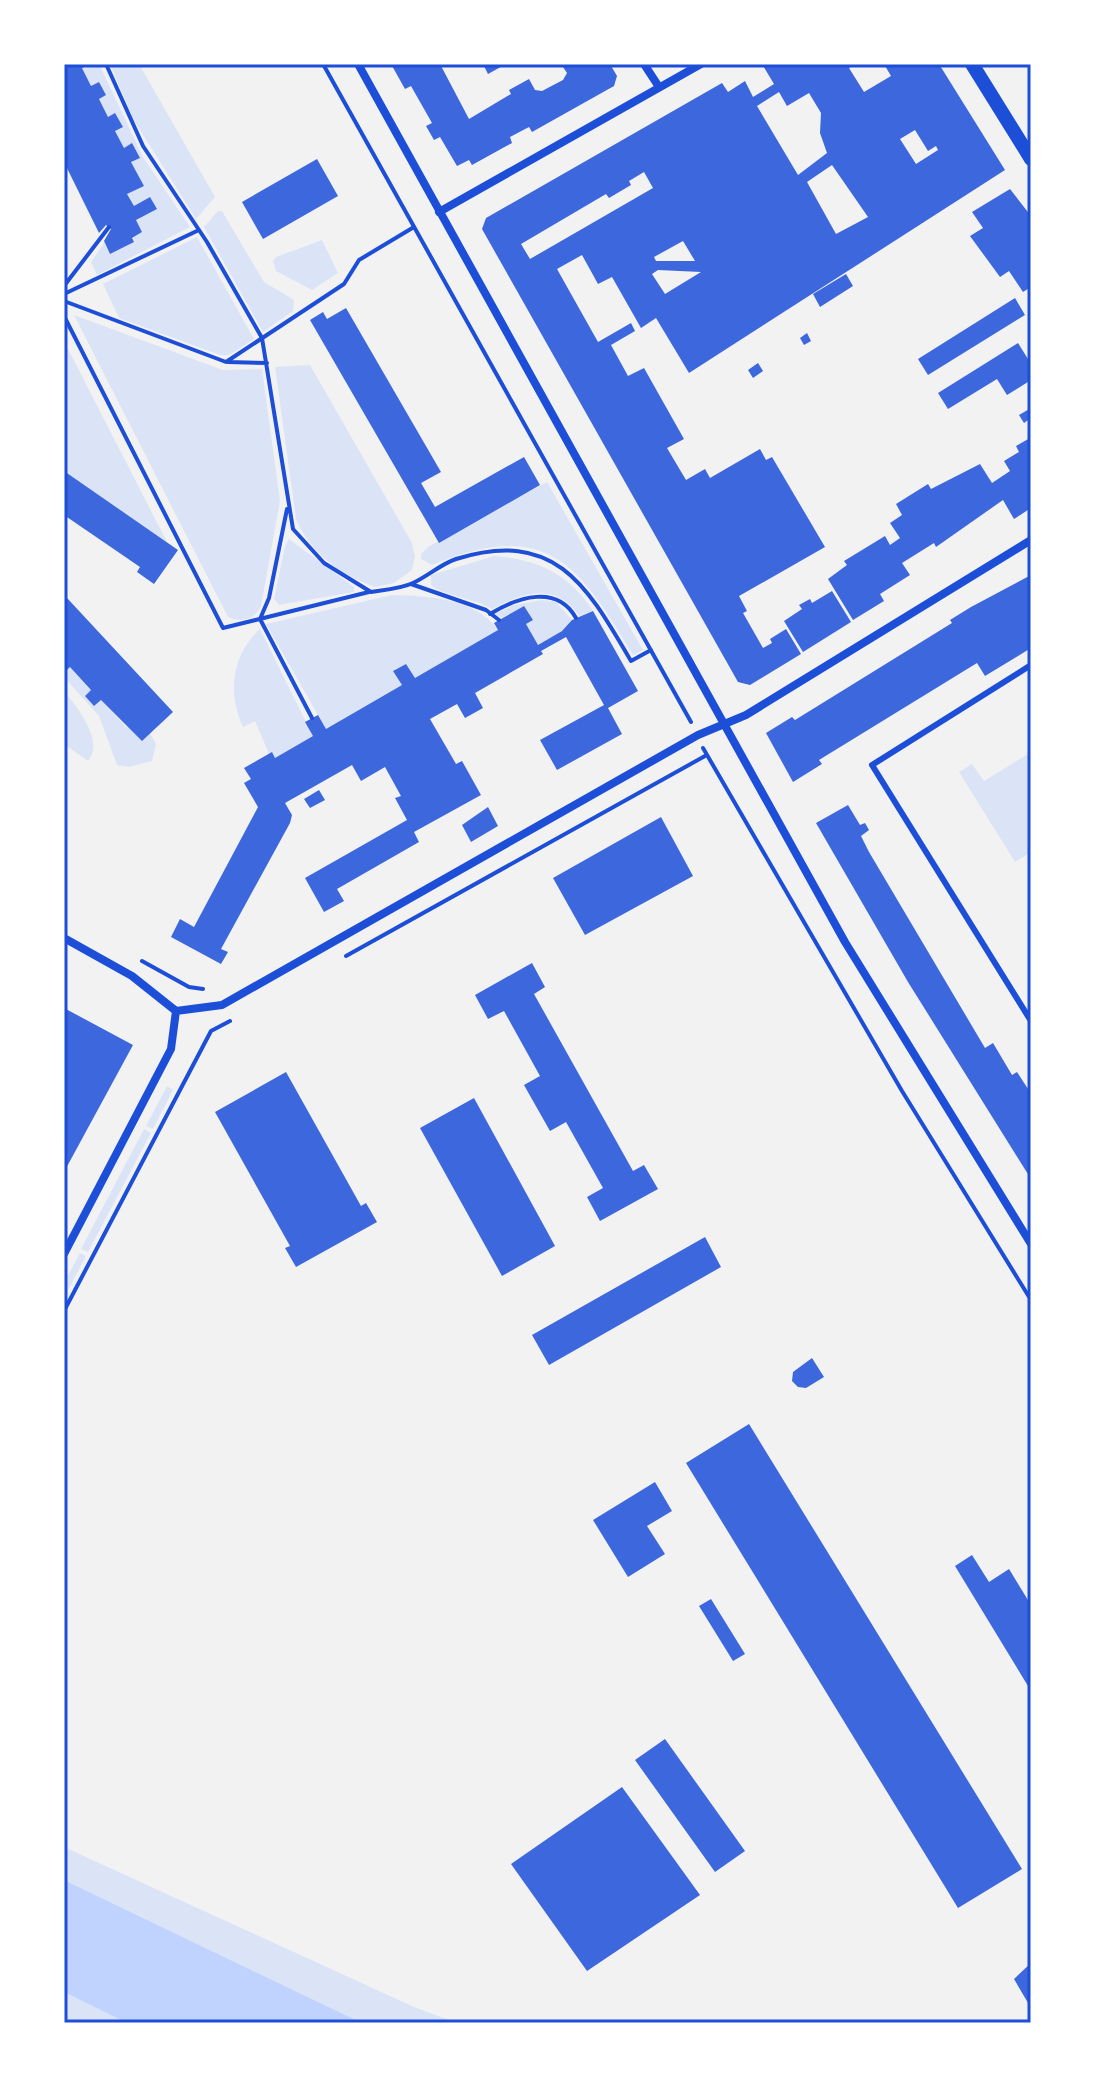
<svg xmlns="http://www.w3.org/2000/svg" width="1095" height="2087" viewBox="0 0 1095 2087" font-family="Inter,sans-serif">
<rect width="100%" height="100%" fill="#f2f2f2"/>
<path fill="#dbe4f7" d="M89,64h10l44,93 47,70 -93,48 -6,-13 13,-19 6,11 32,-22 -6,-12 20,-11 -6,-12 -16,9 -7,-12 17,-8 -13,-24 8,-4 -7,-14 -8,4 -9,-17 7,-5 -7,-13 -7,4 -9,-18 7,-4 -7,-13 -8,4 -9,-18z
M110,64h29l76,133 -19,22 -63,-100z
M218,211h4l42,71 30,18 -1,11 -30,21 -59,-105z
M197,237l57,102 -25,16h-9l-101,-37 -16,-34z
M322,240l16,33 -26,17 -36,-19 -3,-10 3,-4z
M74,315l149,55 39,-1 18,132 -19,105c-7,14 -19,17 -33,11z
M64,341l103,201 -103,-71z
M310,365l102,178 3,14 -3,13 -18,13 -19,4c-34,-12 -65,-34 -79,-68l-21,-152z
M547,482l96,168 -10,5c-55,-93 -88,-137 -201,-90l-11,-6v-5l7,-7z
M289,539l65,48v5l-75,13 -5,-6 11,-53z
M494,556c44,3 75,18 99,55l-14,5c-23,-34 -55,-24 -87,-7 -16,-10 -53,-15 -61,-24v-10z
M392,595c35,1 84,3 106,35l-83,48 -9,-14 -12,6 8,15 -76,44 -60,-105z
M542,600l14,2 16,18 -10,11 -24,14 -12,-21 6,-4 -8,-14 -22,12 -7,-4 19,-9z
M260,629l53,107 -38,22 -6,-4 -14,-33 -12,6c-16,-34 -11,-73 17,-98z
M70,667l21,23 -6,6 9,10 7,-6 25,27 24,6 6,11 -4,17 -23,6 -12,-2 -18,-49 -35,-39z
M64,691c13,16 41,50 24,70l-24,-17z
M1031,752v100l-16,10 -56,-90 13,-8 12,17z
M167,1086l6,4 -20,39 -7,-3z
M144,1129l7,4 -63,119 -7,-3z
M80,1253l6,3 -22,42v-15z
M64,1847l350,160 43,16h-95l-298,-143z
M64,1992l63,31h-63z"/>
<path fill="#bfd3fe" d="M64,1880l298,143h-235l-63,-31z"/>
<path fill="#3d67dc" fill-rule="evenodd" d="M64,64h26l-8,4 9,18 8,-4 7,13 -7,4 9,18 7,-4 8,14 -8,4 9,17 8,-5 8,15 -9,4 13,24 -17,8 7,12 16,-9 7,12 -21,11 6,12 -10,6 2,4 -24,12 -6,-13 7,-12 -5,-4 -7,8 -35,-71z
M391,64h49l29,55 42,-25 -2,-4 20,-11 6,11 7,1 21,-11 4,-7 -6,-9h49l7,12 -3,10 -82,46 -3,-5 -19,10 2,6 -40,22 -3,-5 -12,6 -17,-29 -6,3 -8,-14 6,-3 -21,-37 -6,3z
M483,64h23l-18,10z
M762,64h94l-7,4 15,24 27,-16 -7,-12h55l66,106 -316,203 -33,-55 -15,10 -29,-51 -14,7 -16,-29 -25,14 41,73 33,-19 4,8 -24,14 17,31 16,-8 40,71 -17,9 19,32 19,-11 5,9 50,-29 6,11 6,-3 53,90 -86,49 8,15 -4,2 20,35 9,-5 -2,-4 16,-10 15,25 -51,31 -12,-3 -256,-453 4,-11 236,-135 6,9 17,-11 8,16 21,-13zM779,92l8,14 22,-13 12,20 -1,20 7,20 -29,22 -41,-69zM915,130l13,21 8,-5 2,4 -22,14 -16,-25zM832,165l36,52 -32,17 -29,-52zM644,172l9,16 -123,71 -9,-15 85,-50 3,4 22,-13 -2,-4zM683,241l12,20h-39l-2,-4zM658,270l43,2 -36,22 -13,-20z
M317,159l21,37 -75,43 -21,-37z
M1010,189l21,27v71l-8,5 -14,-21 -9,6 -30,-41 13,-8 -11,-16z
M846,274l7,12 -33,21 -7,-13z
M1015,298l10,17 -97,60 -10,-16z
M346,308l95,164 -20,11 14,24 89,-50 16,28 -101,58 -129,-223 13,-8 4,7z
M807,333l4,8 -7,4 -4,-7z
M1018,343l10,16 3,-2v23l-24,15 -10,-16 -49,30 -10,-16z
M758,363l5,8 -10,7 -5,-8z
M1031,408v10l-7,5 -5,-8z
M1030,438l1,70 -17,11 -11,-19 -67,47 -2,-4 -32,20 8,12 -30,19 4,7 -31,19 -25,-41 19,-14 -3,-4 41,-25 5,9 10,-7 -10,-15 12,-8 -6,-11 32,-20 3,5 49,-25 12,19 18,-12 -6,-10 15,-9 -3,-6z
M64,471l114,79 -24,34 -17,-12 3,-5 -76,-52z
M1031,575v73l-46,28 -8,-13 -158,97 3,4 -29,18 -27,-49 26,-16 3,3 157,-97 -2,-3 21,-13z
M832,591l19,31 -48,30 -19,-31 18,-12 -3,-4 11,-6 2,4z
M67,598l106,114 -31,29 -41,-41 -7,6 -9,-10 6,-6 -21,-23 -6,6z
M524,606l9,14 -7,4 12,21 24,-14 10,-11 21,-9 45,80 -30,17 14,26 -65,36 -17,-30 64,-35 -38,-68 -25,14 2,3 -68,39 8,15 -18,10 -8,-14 -27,15 26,45 6,-3 19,34 -67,37 5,10 -82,47 7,12 -20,11 -19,-34 102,-58 -12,-22 6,-2 -16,-29 -24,14 -9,-16 -67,38 7,12 -2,8 -69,126 7,3 -7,12 -50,-27 9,-18 14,8 64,-120 -14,-24 7,-4 -7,-11 28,-16 3,6 38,-22 -8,-14 13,-7 8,14 76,-44 -9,-14 13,-7 9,14 83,-48 -4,-7z
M319,790l6,10 -15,8 -6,-9z
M848,805l12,20 5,-2 4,7 -8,6 8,16 116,196 8,-5 19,32 5,-3 13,20 1,87 -123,-197 -92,-159z
M488,807l10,19 -27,16 -9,-17z
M661,817l32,59 -108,59 -32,-57z
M532,963l13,24 -11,7 99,177 11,-6 14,24 -58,32 -13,-24 16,-9 -37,-66 -16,9 -26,-46 16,-9 -36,-65 -16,8 -13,-24z
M64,1008l69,37 -69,127z
M286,1072l75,134 5,-3 11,19 -81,45 -11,-19 5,-2 -75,-134z
M474,1098l81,148 -53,30 -82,-148z
M705,1237l16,30 -172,98 -17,-30z
M812,1358l12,19 -18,11 -8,-1 -6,-6 1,-9z
M749,1424l273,445 -64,39 -272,-445z
M655,1482l17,29 -25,15 18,28 -37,23 -35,-57z
M972,1555l17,27 20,-13 22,36v86l-76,-125z
M711,1599l34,55 -12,7 -34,-55z
M665,1739l80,112 -30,21 -80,-112z
M622,1787l78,108 -113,76 -76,-107z
M1031,1963v45l-17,-29z"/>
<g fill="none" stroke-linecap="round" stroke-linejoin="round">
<path stroke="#1d4ed8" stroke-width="4" d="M106,64l37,82 64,96 55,96 31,191 31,34 47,29c13,-2 29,-3 42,-9 15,-7 28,-19 43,-24 100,-31 131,27 175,102l20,-11
M323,64l368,658
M64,286l45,-59
M64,294l135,-64
M64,301l162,61 118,-78 15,-24 55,-33
M64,316l159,312 146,-36
M228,362l39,1
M287,509l-18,89 -9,21 52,99
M411,584l75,26 13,10
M490,614c28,-17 67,-30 86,4
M703,748l199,343 129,209
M346,956l359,-200
M142,961l47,26 14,2
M64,1311l147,-280 19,-10"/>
<path stroke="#1d4ed8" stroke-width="6" d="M1031,665l-159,100 159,256"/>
<path stroke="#1d4ed8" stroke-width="8" d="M358,64l487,878 186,302
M644,64l15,23
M439,212l262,-148
M64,938l68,38 44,35 46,-6 476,-270 48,-20 285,-175
M64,1254l107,-205 5,-38"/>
<path stroke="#1d4ed8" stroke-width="14" d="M972,64l59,95"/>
</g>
<rect width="1095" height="2087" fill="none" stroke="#ffffff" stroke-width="132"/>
<rect x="66" y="66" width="963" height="1955" fill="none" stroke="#1d4ed8" stroke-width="3"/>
</svg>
